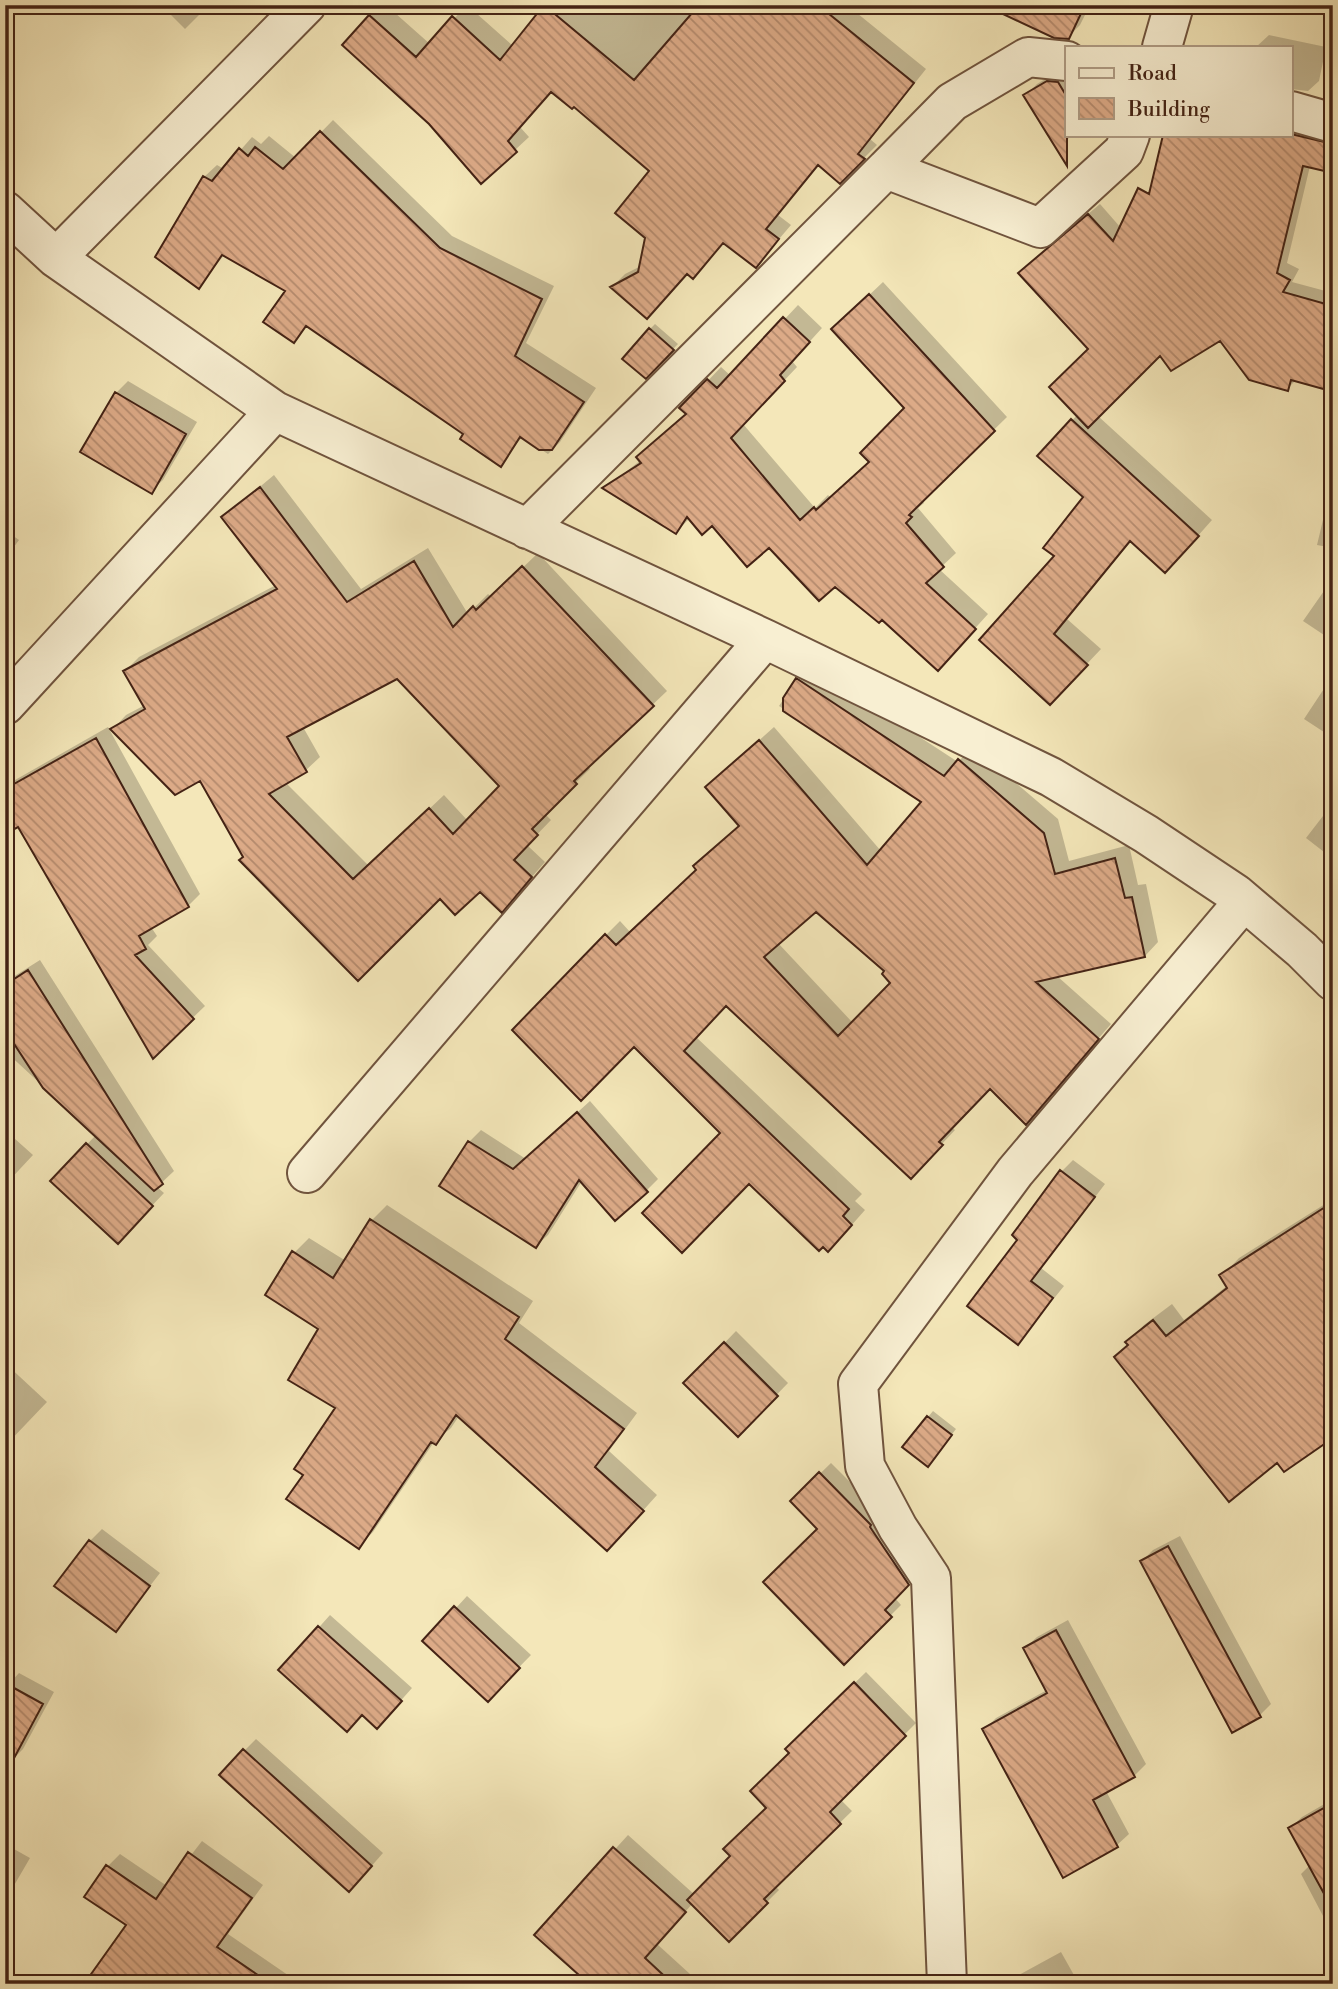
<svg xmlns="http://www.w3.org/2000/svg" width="1338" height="1989" viewBox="0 0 1338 1989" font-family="'Libre Bodoni',serif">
<defs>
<pattern id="building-back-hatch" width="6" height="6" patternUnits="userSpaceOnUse" patternTransform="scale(1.75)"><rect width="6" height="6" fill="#dcaa87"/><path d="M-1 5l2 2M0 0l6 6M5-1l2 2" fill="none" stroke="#b48a6d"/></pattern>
</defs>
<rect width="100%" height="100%" fill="#f4e7b9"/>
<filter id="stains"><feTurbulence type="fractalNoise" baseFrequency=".00286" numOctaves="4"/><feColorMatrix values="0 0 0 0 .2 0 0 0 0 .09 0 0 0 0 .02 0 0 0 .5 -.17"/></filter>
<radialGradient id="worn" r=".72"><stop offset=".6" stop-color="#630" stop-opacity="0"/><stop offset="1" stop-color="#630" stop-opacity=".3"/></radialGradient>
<path fill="#0003" fill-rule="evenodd" d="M161,5h48l-24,24z
M381,5h5l44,39 37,-39 46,41 26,-32 -6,-9h314l79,64 -56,70 7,6 -37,37 -21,-18 -41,51 13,10 -35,41 -32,-24 -18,21 -18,9 -76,15 13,-13 16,-8 11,-95 -78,-67 -22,-14 -32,37 9,10 -14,13 -85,-27 -86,-78z
M1031,5h59l-10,20 -12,12z
M1269,35l57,12 -7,34 -11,10 -17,-2v-42h-35z
M1060,70l7,1v64h7l-18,11 -30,-51 11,-11z
M1291,119l42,13v39l-23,-5 -23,97 12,6 -7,13 41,11v89l-6,6 -30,-9 -10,10 -67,-50 -60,15 -62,62 114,104 -32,36 -48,-16 -65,79 34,30 -51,54 6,-147 29,-59 -45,-41 38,-42 13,-65 -60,-87 69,-58 21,24 27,-23 17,-70h126z
M333,120l119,116 102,50 -28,57 70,45 -36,54 -12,12 -26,-17 -21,27 -35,-31 -158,-108 -14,16 -6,-51 -63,-36 -26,32 5,-109 13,-12 7,4 28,-32 9,7 8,-8 27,22z
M883,282l124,135 -85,83 2,3 -6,5 38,45 -17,16 49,45 -37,41 -69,-37 -47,-34 -66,-38 -57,-23 -22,-5 -14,14 -71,-44 36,-28 47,-47 -6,-5 39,-41 10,9 67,-71 24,23 -30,33 5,6 -54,57 72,84 13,-13 3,3 40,-37 35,-53 -59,-92z
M655,324l23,20 -32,33 4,-48z
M128,381l69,41 -34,58 -12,11 -35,-98z
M274,475l87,114 67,-41 40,66 20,-20 4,3 46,-44 129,138 -79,75 2,3 -46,44 7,7 -24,25 18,17 -30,34 -35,-6 -40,6 -82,83 -113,-122 -45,-79 -87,-49 13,-14 19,-10 -20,-34 14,-14 137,-72 -52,-68zM397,677l105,109 -34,35 -24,-26 -75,71 -84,-84 20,-11 15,-14 -17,-30z
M1333,497v51l-16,-3 10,-42z
M5,530l14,10 -14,19z
M1333,578v63l-30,-20z
M811,666l147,96 15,-16 85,73 11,42 60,-16 9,40 8,-1 12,58 -13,14 -88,20 54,48 -85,98 -36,-35 -39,40 4,3 -30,32 -198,-158 -31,33 166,157 -7,7 10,9 -23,26 -119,-103 -117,-198 14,-14 11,12 109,-108 -33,-38 67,-60 107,124 43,-49 -145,-96 18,-27zM816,909l71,62 6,12 -40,40 -75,-80z
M1333,675v63l-29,-19z
M108,727l92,167 -12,12 -37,21 6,9 -9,9 57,61 -52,50 -134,-232 -14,-14v-23l3,-3z
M1333,803v56l-27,-21z
M40,960l134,211 -17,16 7,6 -35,37 -77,-49 44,-46 -91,-84v-69z
M590,1101l68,78 -12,12 -64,-10 -34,54 -12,11 -67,-104 12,-12 45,29z
M5,1130l28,25 -28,30z
M1073,1160l32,24 -64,84 23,18 -46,57 1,-104 43,-68z
M1333,1199v239l-56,23 -161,-104 28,-32 28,-21 12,16 44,-35 -6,-9 17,-18z
M387,1205l146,96 -14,22 118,90 -28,38 48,44 -35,39 -163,-118 -8,12 -17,14 -61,90 -15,15 -53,-73 33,-66 -17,-79 -27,-76 15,-15 37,23 26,-41z
M736,1331l52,52 -50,52 -52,-52z
M5,1363l42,39 -41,43 -1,-2z
M933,1411l23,18 -23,30 -5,-42z
M831,1463l50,50 38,60 -24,25 6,7 -57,57 -24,-133 -28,-28z
M102,1529l58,44 -44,57 -26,-89z
M1180,1536l91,168 -11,11 -118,-154 11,-11z
M467,1596l64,59 -43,44 -32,-91z
M330,1615l82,73 -24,27 -107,-45z
M1068,1620l78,144 -12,12 -28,15 23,43 -12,11 -133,-115 12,-12 51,-28 -22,-42 12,-11z
M866,1672l50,51 -76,76 12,12 -77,75 4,4 -50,50 -36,-37 -36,41 44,40h-109l-55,-49 91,-100 67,60 37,-39 36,-48 23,-55 -4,-4z
M19,1673l35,19 -31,57 -12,12 -3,-76z
M256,1739l127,114 -22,25 -117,-127z
M1333,1799v136l-32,-61 9,-9 -20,-37 12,-11z
M202,1841l61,44 -35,49 73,50h-214l42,-59 -42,-29 21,-30 12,-12 47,32z
M5,1844l25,14 -25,43z
M1061,1952l18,32h-70l8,-8z
M734,1976l10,8h-18z"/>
<path fill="url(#building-back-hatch)" stroke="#442315" stroke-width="2" fill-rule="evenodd" d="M544,5l90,75 65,-75h119l96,78 -56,71 7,5 -25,25 -22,-19 -52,64 13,10 -23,29 -33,-25 -30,36 -6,-5 -40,45 -37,-32 28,-15 7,-34 -30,-25 34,-42 -75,-64 -2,2 -21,-17 -43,49 9,11 -36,32 -52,-60 -87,-79 27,-30 47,42 36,-41 48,44z
M984,5h101l-16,34 -15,-1z
M1047,81l11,1 9,15v69l-44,-71z
M320,131l120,117 102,51 -27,57 69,46 -32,48h-13l-19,-13 -19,30 -41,-28 3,-5 -157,-108 -12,17 -31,-21 22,-31 -63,-36 -23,34 -44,-32 48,-81 9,5 27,-33 9,8 7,-9 28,22z
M1291,134l42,10v29l-30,-7 -26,107 13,7 -7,12 50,14v64l-6,20 -36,-10 -3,11 -39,-11 -29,-39 -49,30 -11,-15 -72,72 -39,-41 39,-38 -70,-76 70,-59 25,27 25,-53 11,6 14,-59z
M869,294l126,137 -86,84 3,2 -6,6 38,44 -18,16 50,46 -38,42 -56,-51 -3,3 -44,-36 -16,14 -50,-53 -22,19 -35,-41 -10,9 -15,-18 -11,17 -74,-46 39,-25 -5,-6 50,-43 -7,-6 28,-29 10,9 66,-71 27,25 -30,33 5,6 -54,57 69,82 14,-13 2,3 53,-48 -9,-9 44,-45 -73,-79z
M649,328l25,22 -28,29 -24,-20z
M115,392l71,42 -34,60 -72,-42z
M1071,419l128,117 -34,37 -35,-32 -76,93 34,31 -38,40 -71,-65 75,-84 -11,-8 40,-51 -46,-41z
M260,487l87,115 67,-41 39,66 20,-21 3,4 46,-44 132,140 -80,75 3,3 -45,45 6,6 -24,25 18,17 -30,36 -22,-21 -25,23 -15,-16 -82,82 -119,-121 4,-3 -43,-76 -25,14 -65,-66 35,-20 -22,-38 154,-82 -56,-72zM397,679l102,107 -46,48 -24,-26 -76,71 -84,-85 38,-22 -20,-35z
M796,678l148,98 14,-17 86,74 11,41 60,-16 10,40 7,-1 13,60 -109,25 63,57 -73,86 -36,-36 -51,53 4,3 -32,34 -185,-173 -42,45 165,158 -6,7 9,9 -24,27 -5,-5 -4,4 -70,-67 -67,69 -40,-40 78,-80 -86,-86 -53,54 -69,-71 93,-96 11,11 80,-75 -3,-4 46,-40 -34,-39 54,-47 108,125 54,-63 -138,-91v-13zM816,912l68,59 -2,3 8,9 -52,53 -74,-79z
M96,738l93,169 -50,29 7,13 -11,6 59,64 -41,40 -135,-232 -13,7v-45z
M28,970l135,214 -9,7 -111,-103 -38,-58v-45z
M577,1112l71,80 -33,29 -36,-41 -43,68 -97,-62 29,-45 45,28z
M86,1143l67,63 -35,38 -68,-63z
M1060,1170l35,27 -64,84 22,17 -35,47 -51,-39 50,-66 -5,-5z
M1333,1202v236l-49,34 -7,-9 -48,39 -115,-145 14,-12 -3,-3 28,-22 13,16 61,-48 -8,-13z
M370,1219l149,98 -14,22 119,90 -29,38 49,44 -37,40 -151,-136 -20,30 -5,-3 -72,107 -73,-50 17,-24 -9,-6 41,-61 -47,-28 30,-51 -53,-34 27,-44 41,27z
M724,1342l54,54 -40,41 -55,-54z
M927,1416l25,19 -24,32 -26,-20z
M819,1472l52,53 -1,2 39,58 -24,25 7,7 -48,48 -81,-83 54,-53 -27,-28z
M89,1540l61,46 -34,46 -62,-46z
M1168,1546l93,171 -29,16 -92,-172z
M454,1606l66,62 -32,34 -66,-61z
M318,1626l84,75 -25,28 -15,-14 -15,17 -69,-62z
M1056,1630l79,147 -42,23 25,47 -55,31 -81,-149 65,-36 -24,-45z
M854,1682l52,54 -76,76 11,12 -77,75 4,4 -39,39 -42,-42 43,-44 -7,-7 43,-41 -16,-17 39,-38 -4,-4z
M5,1683l38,21 -38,71z
M243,1749l129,117 -23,26 -130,-117z
M1333,1803v107l-45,-82z
M613,1847l73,65 -41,46 28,26h-84l-55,-49z
M188,1852l64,46 -35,49 54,37h-187l42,-59 -42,-28 22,-32 50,34z"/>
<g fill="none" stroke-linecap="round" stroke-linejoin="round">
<g stroke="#70543e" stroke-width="42">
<path id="minor" d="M1162,47l12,-42
M1291,111l42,12
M886,169l66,-67 76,-45 39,4
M5,211l51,47 219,153 490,228 286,138 95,57 90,60 66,56 31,31
M56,258l250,-253
M527,529l359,-360 154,59 84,-77 6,-16
M5,705l270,-294
M307,1173l458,-534
M947,1984l-16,-406 -33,-50 -33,-62 -7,-82 157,-212 229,-271"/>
</g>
<use href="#minor" stroke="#f8efd2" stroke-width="38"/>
</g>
<rect width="1338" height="1989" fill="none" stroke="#f4e7b9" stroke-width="28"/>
<rect x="7" y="7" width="1324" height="1975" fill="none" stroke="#442315" stroke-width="3.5"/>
<rect x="14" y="14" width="1310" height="1961" fill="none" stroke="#442315" stroke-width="2"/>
<rect x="1065" y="46" width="228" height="91" fill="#f8efd2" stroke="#b09d86" stroke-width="2"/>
<rect x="1079" y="68" width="35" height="10" fill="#f8efd2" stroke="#b09d86" stroke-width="2"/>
<text x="1128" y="80" font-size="21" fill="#442315">Road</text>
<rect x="1079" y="98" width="35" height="21" fill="url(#building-back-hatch)" stroke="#b09d86" stroke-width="2"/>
<text x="1128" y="116" font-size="21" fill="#442315">Building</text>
<rect width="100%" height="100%" filter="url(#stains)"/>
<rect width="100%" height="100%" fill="url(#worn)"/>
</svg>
